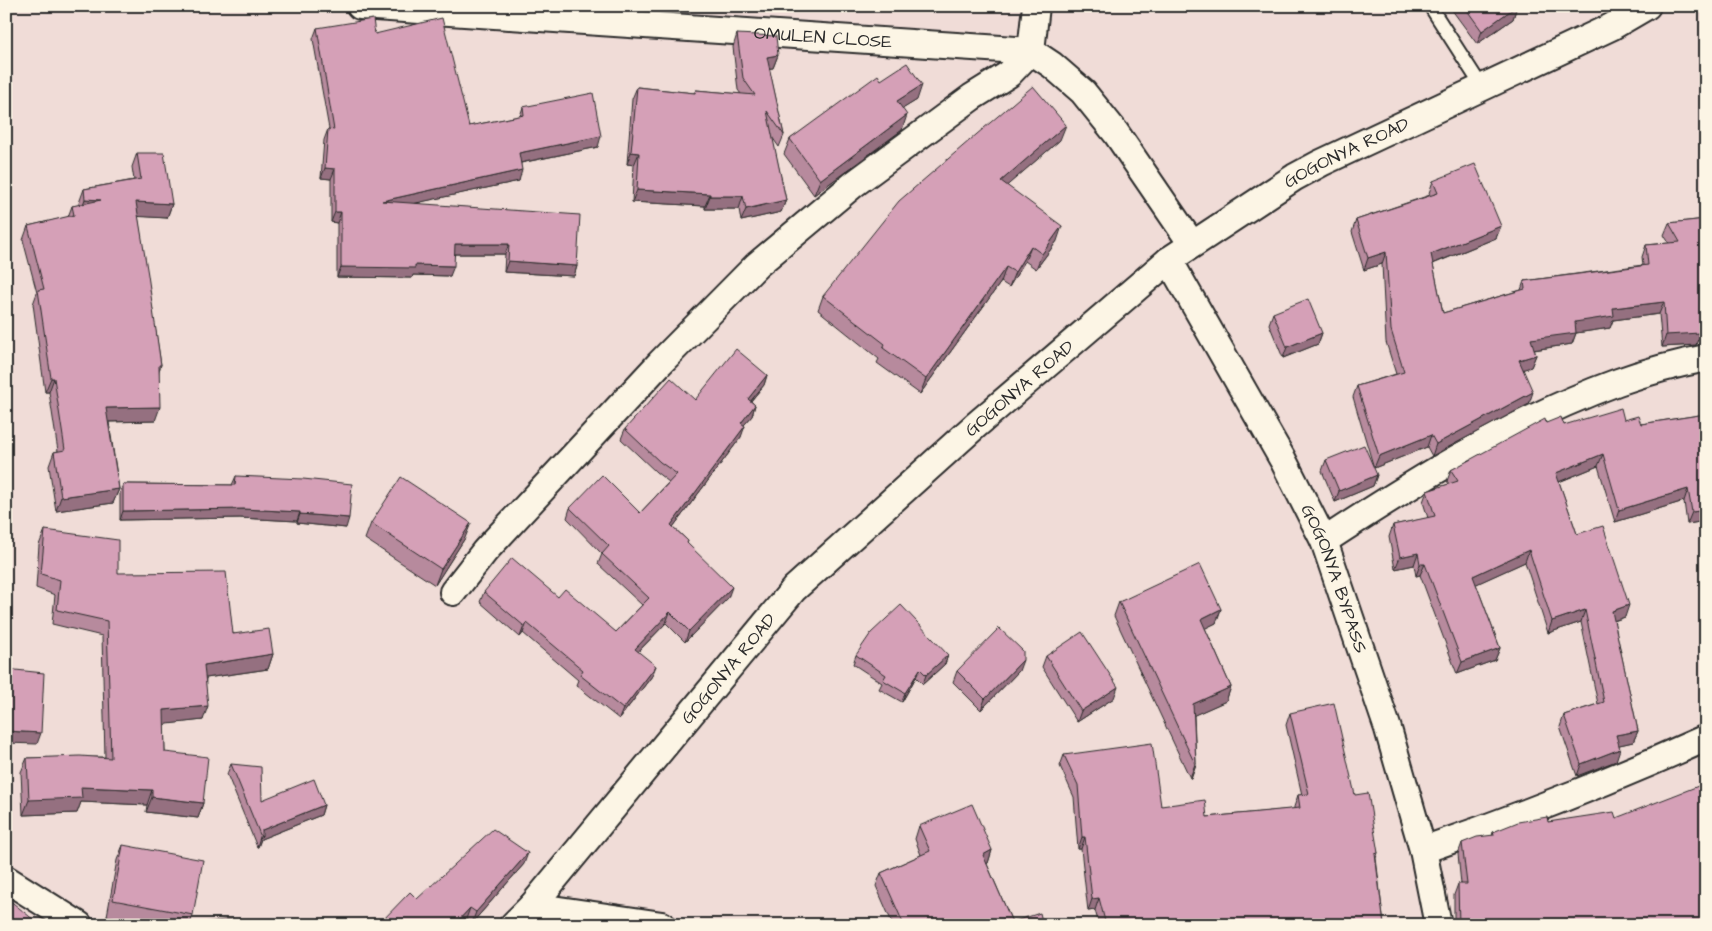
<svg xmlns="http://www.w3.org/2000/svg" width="1712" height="931" viewBox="0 0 1712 931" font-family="'Architects Daughter',sans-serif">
<rect width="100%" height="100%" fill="#f0dcd7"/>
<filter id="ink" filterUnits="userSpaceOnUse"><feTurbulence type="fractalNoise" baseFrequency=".02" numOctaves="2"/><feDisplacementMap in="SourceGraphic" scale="10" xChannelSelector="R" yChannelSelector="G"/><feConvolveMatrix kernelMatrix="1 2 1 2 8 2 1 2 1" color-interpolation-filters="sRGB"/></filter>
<g filter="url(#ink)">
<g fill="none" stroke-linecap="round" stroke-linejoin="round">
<g stroke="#2b2b2b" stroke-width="16">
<path id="service" d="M1430,6l52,81"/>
</g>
<g stroke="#2b2b2b" stroke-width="30">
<g id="minor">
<path id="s1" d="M360,6l671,45 21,14 31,27 33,41 76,111"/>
<path id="s2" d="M1169,260l114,200 41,81 64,188 35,121 15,75"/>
<path d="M1324,541c93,-61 189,-121 294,-159 28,-10 58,-18 88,-24"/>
<path d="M453,592l32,-41 175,-188 97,-98 97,-81 118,-87 37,-23 22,-23 5,-45"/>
<path d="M1423,850c96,-33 190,-70 283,-112"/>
<path d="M6,879l73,46"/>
<path d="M532,906l130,19"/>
<path id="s3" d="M513,925l19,-19 262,-317 181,-163 194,-166 126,-83 26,-14 290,-136 36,-21"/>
</g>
</g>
<use href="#service" stroke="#fcf5e5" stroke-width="12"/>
<use href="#minor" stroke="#fcf5e5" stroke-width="26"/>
</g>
<path fill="#b78a9d" stroke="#2b2b2b" d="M1449,6h68l-4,13 -36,25z
M317,28l58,6 94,92 51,-10 3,-9 75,40 -77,16 -2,18 -104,22 162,63 -3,10 -70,-4 1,-18h-51l-4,22 -37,-1 -1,3 -75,-1v-54l-6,-1v-43l-10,-1 3,-38 4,-11h1l-16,-90z
M737,34l41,21 -5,13h-4l15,67 -5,12 -7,-10 14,63 -5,12 -40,9 -2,-12h-34v-3l-73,-4 2,-37 -7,-1 5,-65 5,-12 57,6 2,-3 45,4 -3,-4 -5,-43z
M881,80l36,20 -15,9v21l-88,65 -30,-41 6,-15z
M1060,140l-53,45 50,56 -21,28 -11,-8 -16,26 -8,-5 -81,112 -43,-31 2,-4 -61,-49 5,-14z
M137,153l35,51 -5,14 -29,-2 23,149 -2,6 -4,50 -46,1 10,67 -6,14 -57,8 -7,-45 5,-14 4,-1 -9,-59h-4l-12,-88 4,-11 -14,-53 5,-14 40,-9 4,-11 7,-1v-2l5,-14 50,-9 -2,-13z
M1433,181l68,45 -5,12 -63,26 10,49 78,-23 3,-9 119,-16 -1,-8 4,-12 23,-2 -5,-8 5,-12 37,-4 -8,120 -2,6 -34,2 -3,-33 -46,6 -3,8 -34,5 -4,11 -38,6 2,5 -5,12 -8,2 6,35 -97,52 -5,-9 -53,21 -21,-71 4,-11 39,-12 -10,-32 -4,-78 -18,6 -12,-38 4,-12 74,-25 -1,-2z
M1273,313l49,20 -4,11 -35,14 -14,-34z
M767,375l-3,10 -13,16 4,4 -3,11 -8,9 -3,12 -68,90 15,14 -1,3 41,54 -43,44 -19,-19 -28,29 14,24 -33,43 -43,-34 2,-5 -55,-47 -3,4 -40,-35 4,-10 74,5 58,35 26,-27 -44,-41 4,-10 -35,-36 3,-10 70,5 29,-31 -13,-10 -35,-33 4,-10 70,-29z
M1706,414v107l-19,3 -3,-23 -69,21 -17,-56 -39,16 18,52 48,83 -11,4 24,110 -5,11 -14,3 -3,16 -39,15 -17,-49 4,-12 34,-11 -17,-82 -33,11 -23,-71 -49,22 24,64 -5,12 -38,14 -37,-99 -4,1 -2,-11 -19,4 -6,-32 4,-12 35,-7 -5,-16 4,-11 22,-7 -2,-3 4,-11 95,-47 18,2 60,-5 17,4z
M1326,460l51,15 -4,11 -38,16 -13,-31z
M236,476l110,52 -49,-5v-2l-57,-3 -120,2v-27l3,-9 109,1z
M371,523l94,15 -30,47 -70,-46z
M45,530l73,43 155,81 -5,15 -62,9 -3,42 -39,4 1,28 38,51 -5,15 -52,-6 1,-7 -66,-3 -4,11 -54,2 -2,-43 6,-14 78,-1 -3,-121 -50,-12 3,-29 -19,-7 3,-43z
M1119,602l102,7 -5,14 -11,5 26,59 -5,14 -32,14 2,49 -5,14h-1l-76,-162z
M856,655h92l-3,9 -22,20 -7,-7 -14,25 -23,-13 3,-6 -29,-19z
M1046,656l68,42 -37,24 -35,-55z
M957,671h62l-38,39 -28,-28z
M1290,713l65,82 23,58 -2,5 8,67h-285l-4,-15 -7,1 -7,-62h-3l-4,-52 -14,-31 4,-11 97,51 46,11 87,-8v-2l4,-12h4l-16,-70z
M231,764l31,36 62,5 -3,10 -60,24 -3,8h-1l-30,-73z
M1616,818l90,107h-252v-30l4,-11h3l-3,-30 4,-11 30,-7 1,-4 55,-10z
M919,826l73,24 -4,13 -1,1 25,58 31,3h-150l-17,-39 5,-13 40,-18 -6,-16z
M123,845l70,70 -3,9 42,1h-76l-49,-9 10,-56z
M524,864l-52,59 -6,-4 -5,6h-83l39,-26z"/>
<path fill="#957080" stroke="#2b2b2b" d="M1517,6l-4,13 -36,25 5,-13z
M778,55l-5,13 -11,1 5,-12z
M922,85l-5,15 -26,16 6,-15z
M907,115l-5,15 -88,65 6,-15z
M1066,125l-6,15 -65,56 6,-15z
M601,136l-3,11 -83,17 4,-11z
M631,152l8,1 -5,12 -7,-1z
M325,168l10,1 -4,10 -10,-1z
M522,170l-3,11 -140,30 3,-10z
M637,190l73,4 -5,12 -73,-4z
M710,196h33l-4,13h-34z
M85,199l16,1 -21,13z
M786,200l-5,12 -40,9 5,-12z
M136,202l36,2 -5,14 -37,-2z
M335,212h6l-4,11 -6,-1z
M1062,226l-5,15 -21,28 6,-15z
M1501,226l-5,12 -69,28 4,-12z
M455,244h54l-4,10h-54z
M1031,246l-6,15 -16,26 6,-15z
M1386,252l-4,12 -18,6 4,-12z
M508,261l69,5 -3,10 -70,-4z
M415,265l39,1 -4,10 -37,-1 -1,3 -75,-1 4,-10z
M1006,267l-5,15 -81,112 6,-15z
M1664,302l-5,12 -46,6 -3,8 -34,5 -4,11 -46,7 5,-12 44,-17 38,-14z
M1700,327h6v11l-8,1 -2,6 -34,2 4,-12z
M1322,333l-4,11 -35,14 4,-11z
M1536,355l-5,12 -16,5 4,-12z
M767,375l-3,10 -20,24 4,-10z
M51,378h3l-5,14h-4z
M1533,392l-4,12 -97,52 4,-12z
M755,405l-3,11 -15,17 4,-10z
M160,407l-5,14 -54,1 5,-14z
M745,426l-4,11 -74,98 4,-10z
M1431,435l-4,12 -53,21 5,-12z
M1603,454l-5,12 -47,19 5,-12z
M1377,475l-4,11 -38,16 4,-11z
M119,489l-6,14 -57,8 5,-14z
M1688,489l-4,12 -69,21 4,-12z
M243,509l57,3 -3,9 -57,-3 -120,2 3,-9z
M1706,510v11l-19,3 5,-12z
M300,514l49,4 -3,10 -49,-5z
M471,523l-6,15 -30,47 6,-16z
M1529,550l-4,12 -57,26 5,-12z
M1418,553l-4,12 -19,4 5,-12z
M1420,564h5l-5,11 -4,1z
M732,587l-4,11 -43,44 4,-11z
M1629,605l-4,12 -18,6 5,-12z
M1221,609l-5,14 -20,10 5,-14z
M1585,610l-4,12 -33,11 4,-12z
M670,612l-4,11 -35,36 4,-10z
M527,623l-4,10 -3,4 4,-11z
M1500,648l-5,12 -38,14 5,-12z
M273,654l-5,15 -69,10 5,-14z
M948,655l-3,9 -22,20 3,-9z
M1023,660l-4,11 -38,39 4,-11z
M656,666l-4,10 -33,43 4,-10z
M920,669l-4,8 -14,25 3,-9z
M1118,687l-4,11 -37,24 4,-11z
M1231,687l-5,14 -38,17 5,-14z
M208,706l-5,14 -44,5 5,-15z
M6,731l35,2 -4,11 -31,-1z
M1638,731l-5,11 -22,5 5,-12z
M1620,749l-4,12 -39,15 4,-12z
M1195,764h1l-5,14h-1z
M81,787l71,3 -5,15 -66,-3 -4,11 -54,2 6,-15z
M152,797l51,6 -5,15 -52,-6z
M324,805l-3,10 -60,24 -3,8h-1l5,-17z
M1082,837h3l-4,12h-3z
M992,850l-4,13 -10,5 5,-13z
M528,853l-4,11 -52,59 4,-11z
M1099,898l-4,12 -7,1 4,-12z
M470,908l-4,11 -5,6h-7z"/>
<path fill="#d5a0b7" stroke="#2b2b2b" d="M1464,6h53l-35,25z
M442,18l27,108 55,-11 -1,-8 70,-14 8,43 -82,17 3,17 -140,31 198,14 -3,51 -69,-5 1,-17h-54l-1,22 -39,-1v3l-74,-1v-55h-6v-43l-10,-1 3,-39 6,1 -17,-102 56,-9 2,15z
M737,34l39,2 2,19 -11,2 17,78 -17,-24 19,89 -40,9 -3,-13h-33v-2l-73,-4 2,-37 -8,-1 6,-65 58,6 1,-3 59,5 -12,-17z
M907,63l15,22 -25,16 10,14 -87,65 -30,-41 88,-64 3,5z
M1033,86l33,39 -65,56 61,45 -20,28 -11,-8 -16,26 -9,-5 -80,112 -43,-31 2,-4 -62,-48 76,-95z
M137,153h27l8,51 -36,-2 12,73 13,90h-2l1,42 -54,1 13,81 -58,8 -7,-45 11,-2 -11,-72h-3l-13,-88 6,-1 -16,-63 46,-11 -2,-9 29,-6 -16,-1 -1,-10 57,-10z
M1475,164l26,62 -70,28 12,59 82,-24 -1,-8 124,-16 -2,-20 34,-3 -11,-19 37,-4v108h-6v6l-34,2 -2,-33 -51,6 1,8 -39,6 1,11 -45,6 5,16 -17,5 14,32 -97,52 -5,-9 -52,21 -22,-70 47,-14 -13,-42 -5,-78 -18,6 -12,-38 82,-27 -5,-12z
M1308,299l14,34 -35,14 -14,-34z
M736,349l31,26 -19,24 7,6 -14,18 4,3 -74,99 17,16 -1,2 45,44 -43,44 -19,-19 -35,37 21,17 -33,43 -43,-34 3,-5 -56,-47 -3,3 -40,-34 28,-34 46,39 7,-8 51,43 33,-34 -47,-44 7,-8 -39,-38 32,-33 38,38 37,-39 -17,-12 -35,-33 46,-51 24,22z
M1621,408l3,12 14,-4 3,8 65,-10v96l-14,2 -4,-23 -69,21 -16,-56 -47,19 21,61 26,-8 26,79 -17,6 26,120 -22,4 4,14 -39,15 -17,-49 40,-13 -19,-92 -33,11 -23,-71 -56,26 27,72 -38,14 -37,-98h-5l-2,-11 -18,4 -7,-32 42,-9 -8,-25 31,-10 -7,-11 94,-51 1,4 15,-6 3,8z
M1364,445l13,30 -38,16 -13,-31z
M236,476l67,3 49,5 -3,34 -49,-4v-2l-57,-3 -120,2v-27l112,1z
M401,477l70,46 -30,46 -70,-46z
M45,530l73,10v33l108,-1 7,62 36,-5 4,25 -69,11 4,41 -44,4 1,42 43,5 -5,46 -51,-6v-7l-71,-3 1,11 -53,2 -2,-42 53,-2 31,2 -4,-137 -50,-11 3,-30 -19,-6z
M1200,564l21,45 -20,10 30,68 -38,17 3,60h-1l-76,-162z
M901,605l47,50 -22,20 -6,-6 -15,24 -22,-13 3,-5 -30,-20 15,-22z
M999,628l24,23v9l-38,39 -28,-28z
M1082,632l36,55 -37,24 -35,-55z
M6,669l38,4 -3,60 -35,-2z
M1334,703l21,92 13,-2 10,60 -3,1 9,71h-278l-7,-27 -7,1 -7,-62h-3l-4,-52 -14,-30 88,-12 9,63 44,-6 2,17 93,-9 -2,-13 11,-1 -19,-81z
M231,764l30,3 1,33 52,-21 10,26 -62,25v6l-1,1z
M1706,783v142h-247l-1,-41h9l-5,-41 15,-6 17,-2 -1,-3 25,-10 29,-5 1,5 66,-10 2,6z
M972,804l20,46 -9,5 29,67 28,-9 3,12h-139l-23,-52 49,-22 -11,-25z
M493,829l35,24 -52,59 -6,-4 -16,17h-76l32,-33 7,7z
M123,845l80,15 -10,55 -80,-15z
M6,890l6,4 -4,5 32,26h-34z
M231,919l1,6h-44z"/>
</g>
<g text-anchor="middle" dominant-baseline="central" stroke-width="5" stroke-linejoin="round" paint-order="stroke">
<g font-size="18" fill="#2b2b2b" stroke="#fcf5e5">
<text stroke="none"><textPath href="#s1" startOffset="464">OMULEN CLOSE</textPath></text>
<text stroke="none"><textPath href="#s3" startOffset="1145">GOGONYA ROAD</textPath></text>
<text stroke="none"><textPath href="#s3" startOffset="740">GOGONYA ROAD</textPath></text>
<text stroke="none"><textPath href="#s2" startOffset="360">GOGONYA BYPASS</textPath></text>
<text stroke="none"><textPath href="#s3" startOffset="335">GOGONYA ROAD</textPath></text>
</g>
</g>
<rect width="1712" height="931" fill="none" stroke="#fcf5e5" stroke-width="25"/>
<rect x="12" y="12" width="1687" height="906" fill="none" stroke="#2b2b2b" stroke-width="2" filter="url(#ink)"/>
</svg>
